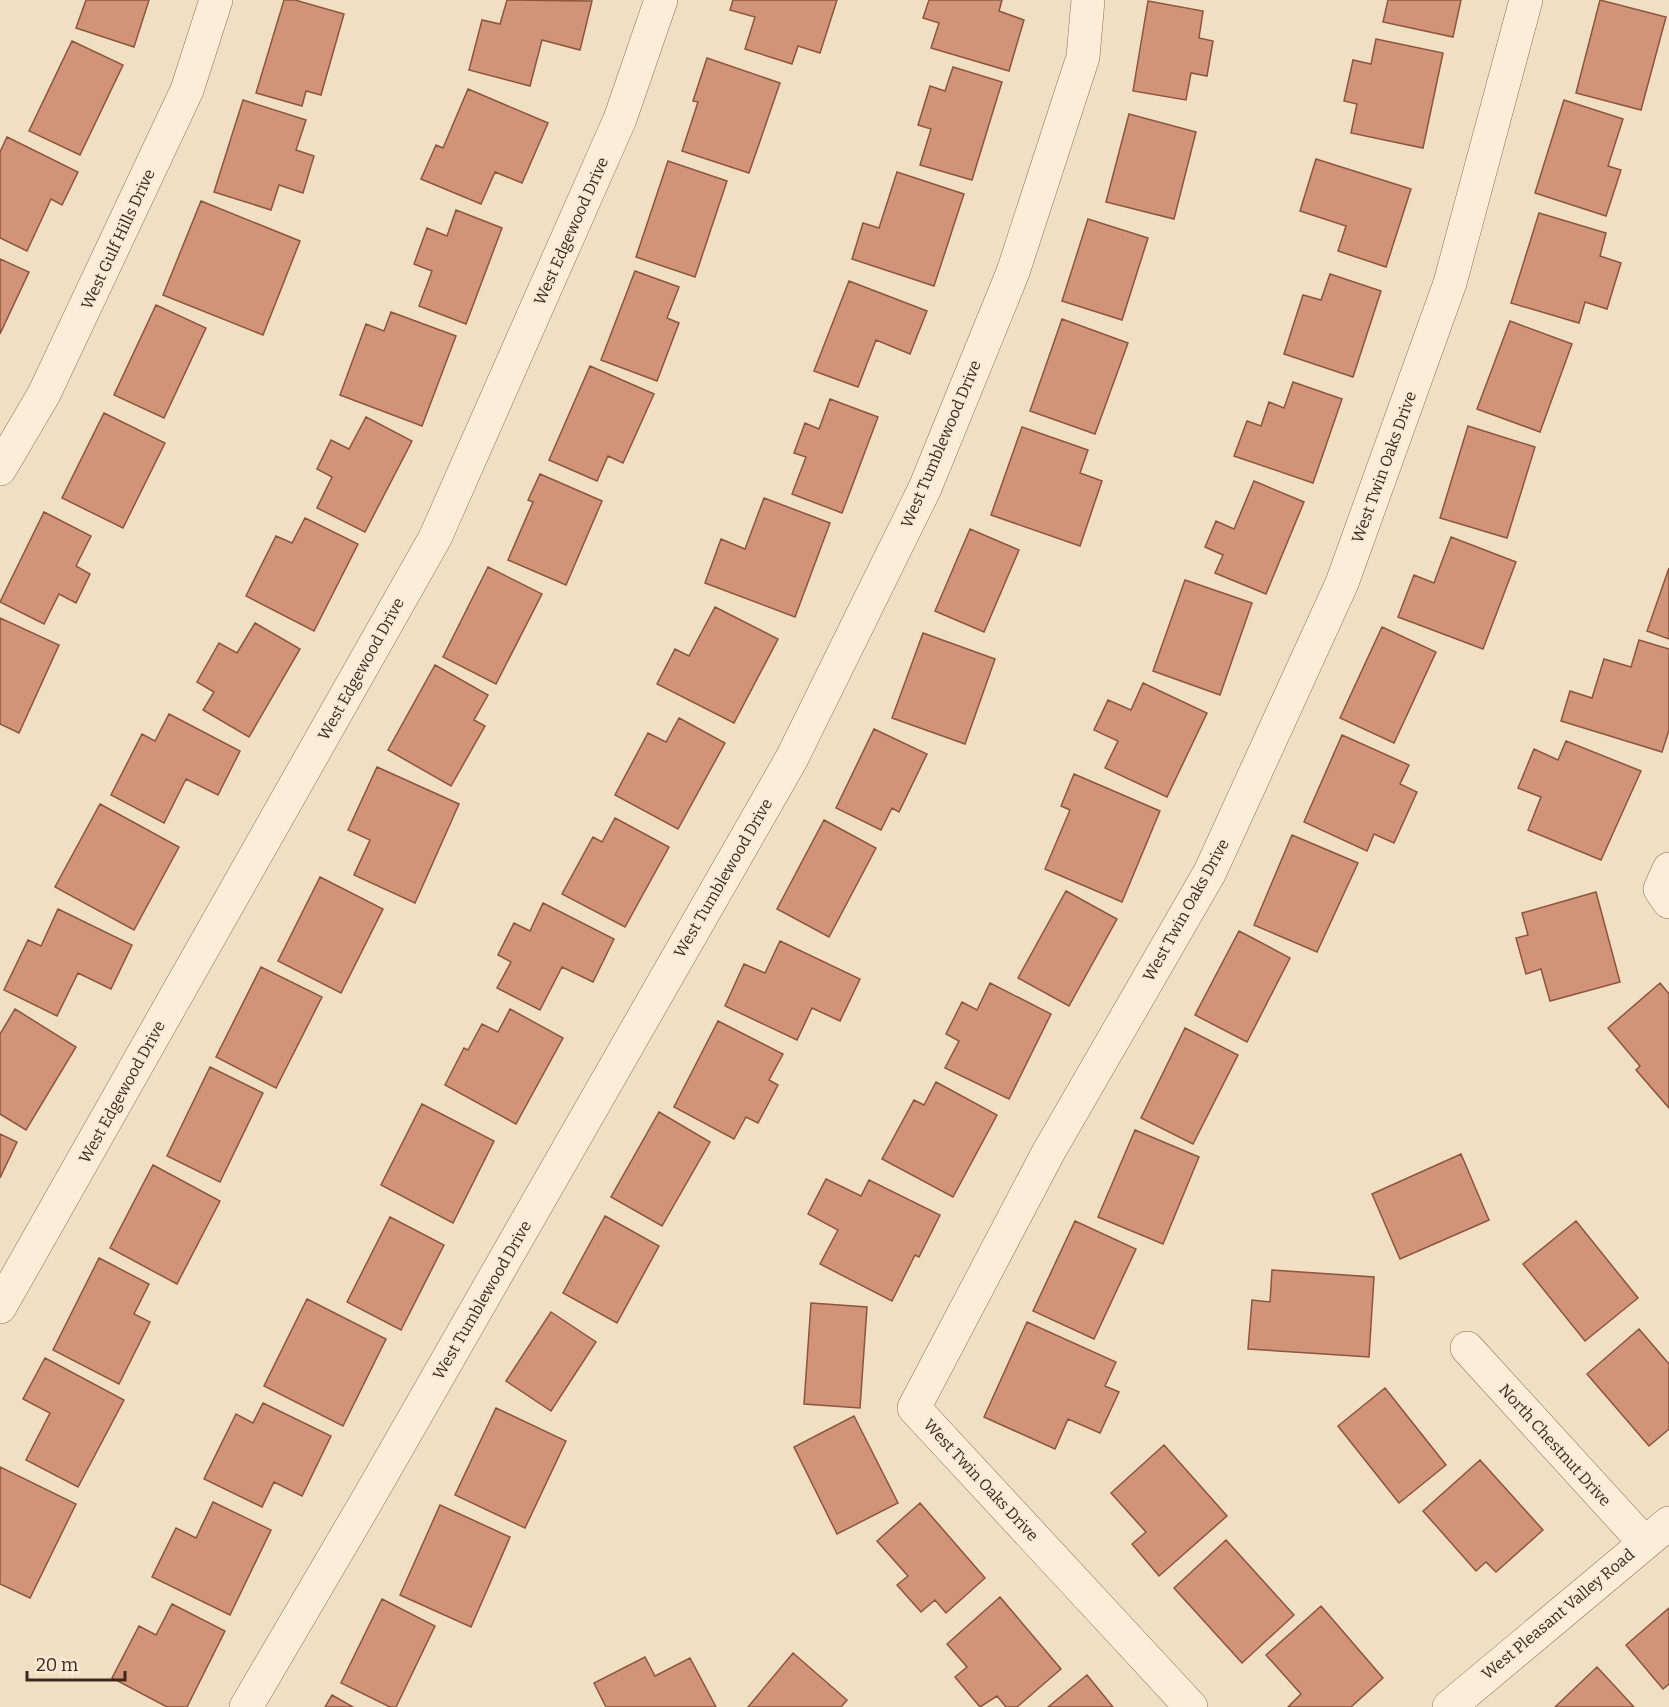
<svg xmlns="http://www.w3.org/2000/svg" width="1669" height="1707" viewBox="0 0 1669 1707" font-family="Bitter,serif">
<rect width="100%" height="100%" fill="#f1dfc4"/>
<path fill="#d19478" stroke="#8d553d" stroke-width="1.5" d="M86,0h63l-15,47 -58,-19z
M284,0h11l49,14 -23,81 -15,-4 -4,15 -46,-13z
M507,0l85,1 -12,49 -38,-10 -12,46 -61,-16 13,-50 18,4z
M733,0h104l-17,53 -22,-7 -6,18 -47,-15 10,-32 -25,-7z
M929,0h73l-3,11 25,9 -15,51 -78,-23 8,-25 -16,-5z
M1388,0h73l-8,37 -70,-15z
M1600,0l66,17 -25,93 -65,-17z
M1148,1l55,10 -4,27 14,3 -6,35 -16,-3 -5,27 -53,-9z
M1376,39l67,14 -20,95 -72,-15 6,-29 -13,-3 9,-41 18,4z
M72,41l51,24 -43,90 -51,-24z
M707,58l73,25 -31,90 -67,-22 16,-49 -5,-1z
M953,67l49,15 -30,98 -52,-15 11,-36 -13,-4 12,-39 15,5z
M468,89l80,34 -26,60 -27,-11 -14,32 -60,-25 15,-34 7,3z
M243,100l63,20 -10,30 18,6 -11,37 -24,-8 -8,25 -57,-18z
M1564,100l59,19 -15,47 13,4 -15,46 -71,-23z
M1129,114l67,18 -22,87 -68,-17z
M7,137l71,35 -16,33 -11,-6 -24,52 -27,-13v-86z
M1316,159l95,30 -25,78 -48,-16 8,-25 -46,-15z
M668,161l59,20 -32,96 -59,-20z
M897,172l67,22 -30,92 -82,-27 11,-36 16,5z
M201,201l99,40 -37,94 -100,-40z
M456,210l46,18 -36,96 -47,-18 13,-35 -18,-7 13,-36 20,8z
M1539,213l67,20 -6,23 21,7 -14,46 -22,-7 -6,21 -68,-20z
M1088,219l60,19 -26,82 -60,-19z
M0,259l29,13 -29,62z
M635,271l44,16 -12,31 12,5 -22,58 -56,-21z
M1330,274l51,17 -28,86 -69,-23 19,-59 18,5z
M849,281l78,30 -17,43 -34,-14 -18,47 -44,-16z
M156,305l50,23 -42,90 -50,-23z
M391,312l65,24 -34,90 -82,-31 26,-71 18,7z
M1062,319l66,24 -33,91 -65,-23z
M1510,321l62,23 -32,88 -63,-23z
M590,366l64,28 -31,69 -15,-7 -11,25 -48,-21z
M1293,382l49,17 -29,84 -79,-27 13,-35 14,5 8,-24 15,6z
M830,399l48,18 -36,96 -50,-19 14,-37 -12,-4 11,-30 14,6z
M104,413l61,30 -42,85 -61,-30z
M366,417l46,24 -47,91 -48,-24 15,-31 -15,-8 14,-29 18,9z
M1468,426l67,21 -28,91 -67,-20z
M1022,427l66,23 -8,23 22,8 -22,65 -89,-31z
M540,474l62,27 -36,84 -58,-25 25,-58 -5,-2z
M1254,481l50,21 -38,92 -51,-21 8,-18 -18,-8 11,-26 18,8z
M764,498l66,25 -35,94 -90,-34 16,-44 24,10z
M44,512l47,24 -15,30 14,8 -14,29 -17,-9 -15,30 -44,-22z
M305,518l53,26 -44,87 -68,-35 30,-60 16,7z
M970,529l49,21 -35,82 -49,-21z
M1451,537l65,25 -33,87 -85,-32 16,-42 20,8z
M488,567l54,27 -46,90 -53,-27z
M1669,568v71l-22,-8z
M1185,580l67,23 -32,92 -67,-24z
M715,607l63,32 -44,84 -77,-39 18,-35 14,7z
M0,618l59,27 -40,88 -19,-9z
M255,623l45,26 -51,88 -46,-27 11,-18 -17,-10 22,-39 18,10z
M1382,627l54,25 -42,91 -54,-25z
M923,633l72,26 -30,85 -73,-26z
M1639,640l30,9v81l-7,22 -101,-31 9,-30 22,7 12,-39 27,8z
M435,665l53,30 -14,25 11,6 -34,60 -63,-36z
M1143,683l64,30 -40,84 -62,-29 13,-27 -24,-11 14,-30 23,10z
M169,714l71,37 -22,44 -32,-16 -22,44 -53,-28 31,-61 13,7z
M679,718l46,25 -47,86 -63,-34 33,-62 18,9z
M874,729l53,25 -28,58 -7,-4 -11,22 -45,-22z
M1342,735l67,30 -9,19 17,8 -23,51 -20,-9 -7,17 -63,-29z
M1566,741l75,30 -40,89 -73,-30 13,-33 -23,-9 16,-39 24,11z
M377,767l82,37 -44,99 -61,-28 16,-35 -22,-10z
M1074,774l86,37 -38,91 -77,-33 25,-59 -9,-4z
M100,804l79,43 -45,83 -79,-43z
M615,818l54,29 -44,80 -63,-33 31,-57 9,5z
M824,820l52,28 -47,89 -52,-28z
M1292,835l66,28 -41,89 -63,-27z
M320,877l63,32 -42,84 -63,-32z
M1066,891l51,28 -48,87 -51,-28z
M1596,892l24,90 -70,19 -9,-32 -15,5 -10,-36 12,-3 -6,-22z
M543,903l71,36 -21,43 -31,-15 -22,43 -43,-22 14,-26 -13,-7 16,-32 16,8z
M58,909l74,36 -21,44 -33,-16 -21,43 -53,-26 24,-50 13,6z
M1239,931l51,27 -43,84 -52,-27z
M780,941l80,38 -20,42 -28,-13 -15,32 -72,-34 19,-42 21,9z
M261,967l61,30 -46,91 -60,-31z
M990,983l61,31 -42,85 -64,-31 14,-27 -13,-7 16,-32 15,8z
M1660,983l9,11v114l-33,-38 4,-4 -32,-38z
M15,1009l61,38 -50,83 -26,-16v-80z
M510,1009l53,29 -47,86 -71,-39 19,-37 4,2 14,-26 16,8z
M718,1021l65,33 -14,26 9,5 -20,38 -12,-6 -12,22 -60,-32z
M1185,1028l53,27 -45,89 -52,-26z
M210,1067l53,26 -43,89 -53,-26z
M936,1082l61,33 -44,82 -71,-38 32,-59 10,5z
M422,1104l72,37 -41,82 -72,-38z
M659,1112l51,30 -48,84 -51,-29z
M1135,1130l64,27 -36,87 -65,-27z
M0,1134l17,8 -17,36z
M1461,1154l28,66 -89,39 -28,-65z
M153,1165l67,36 -43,83 -67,-36z
M826,1179l35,17 8,-16 71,35 -21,42 -4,-2 -23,46 -72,-37 18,-34 -30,-16z
M605,1216l54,30 -42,77 -54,-30z
M390,1217l54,28 -43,85 -54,-28z
M1075,1221l61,28 -42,90 -61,-28z
M1576,1221l62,77 -53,43 -62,-77z
M99,1258l50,26 -15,30 16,8 -31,62 -66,-34z
M1272,1270l102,7 -5,80 -121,-8 4,-49 18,2z
M307,1299l79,40 -43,87 -79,-40z
M811,1303l56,4 -7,101 -56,-4z
M551,1312l45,30 -45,69 -45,-30z
M1027,1322l89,40 -11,24 14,6 -19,41 -32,-14 -13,30 -71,-32z
M1639,1329l30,35v65l-20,17 -62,-72z
M45,1358l79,42 -46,87 -52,-27 24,-47 -27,-14z
M1385,1388l61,77 -47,38 -61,-77z
M263,1403l68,33 -29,60 -28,-14 -12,25 -58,-28 32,-65 17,9z
M496,1408l70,33 -41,87 -70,-33z
M854,1416l44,87 -61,31 -43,-87z
M1164,1445l63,71 -68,60 -27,-32 14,-12 -35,-39z
M1480,1460l63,70 -47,42 -10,-10 -10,9 -53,-60z
M0,1467l76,37 -46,94 -30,-14z
M213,1502l58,28 -41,85 -78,-38 24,-49 20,10z
M920,1503l65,75 -39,35 -11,-13 -14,12 -24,-27 11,-9 -31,-35z
M440,1505l70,32 -39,90 -71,-32z
M1226,1540l68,75 -52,48 -68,-75z
M1000,1597l61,72 -44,38h-11l-9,-11 -17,11 -25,-30 12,-10 -20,-23z
M382,1599l53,27 -39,81h-6l-49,-24z
M172,1604l53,27 -38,76h-20l-55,-29 27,-52 17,9z
M1321,1606l62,72 -32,29h-63l13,-13 -35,-39z
M1669,1608v76l-6,5 -37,-44z
M793,1653l54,47 -6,7h-93z
M645,1657l10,19 35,-18 26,49h-110l-12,-24z
M1597,1667l37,40h-79z
M1087,1675l26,32h-65z
M332,1695l21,12h-28z"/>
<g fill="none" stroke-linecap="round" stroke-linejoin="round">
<g stroke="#8c6f59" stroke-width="34">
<path id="minor" d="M0,469l44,-75 143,-304 29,-90
M1669,869l-9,20 9,13
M0,1307l435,-769 185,-419 41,-119
M1467,1348l177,194
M246,1707l123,-210 423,-739 133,-270 88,-216 70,-215 5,-57
M1191,1707l-277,-299 134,-255 162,-281 132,-289 108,-300 76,-283
M1449,1707l220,-184"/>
</g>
<use href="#minor" stroke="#fbedd8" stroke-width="33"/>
</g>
<g text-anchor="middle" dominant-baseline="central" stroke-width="4.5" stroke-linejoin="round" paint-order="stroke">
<g font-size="16" fill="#3c291e" stroke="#f8ead4">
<text transform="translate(571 231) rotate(-66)">West Edgewood Drive</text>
<text transform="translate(118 239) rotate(-65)">West Gulf Hills Drive</text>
<text transform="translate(941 444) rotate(-67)">West Tumblewood Drive</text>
<text transform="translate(1384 467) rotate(-70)">West Twin Oaks Drive</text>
<text transform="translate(361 669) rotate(-61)">West Edgewood Drive</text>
<text transform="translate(723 878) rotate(-60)">West Tumblewood Drive</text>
<text transform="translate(1186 910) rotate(-61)">West Twin Oaks Drive</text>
<text transform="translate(122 1092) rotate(-61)">West Edgewood Drive</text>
<text transform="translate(482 1300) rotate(-60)">West Tumblewood Drive</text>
<text transform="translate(1555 1445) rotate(48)">North Chestnut Drive</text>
<text transform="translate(981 1480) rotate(47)">West Twin Oaks Drive</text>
<text transform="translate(1558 1614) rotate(-40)">West Pleasant Valley Road</text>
</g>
</g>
<path d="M27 1671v9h98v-9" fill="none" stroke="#3c291e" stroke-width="3"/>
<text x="36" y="1671" font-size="18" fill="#3c291e" stroke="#f8ead4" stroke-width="4.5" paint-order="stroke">20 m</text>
</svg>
